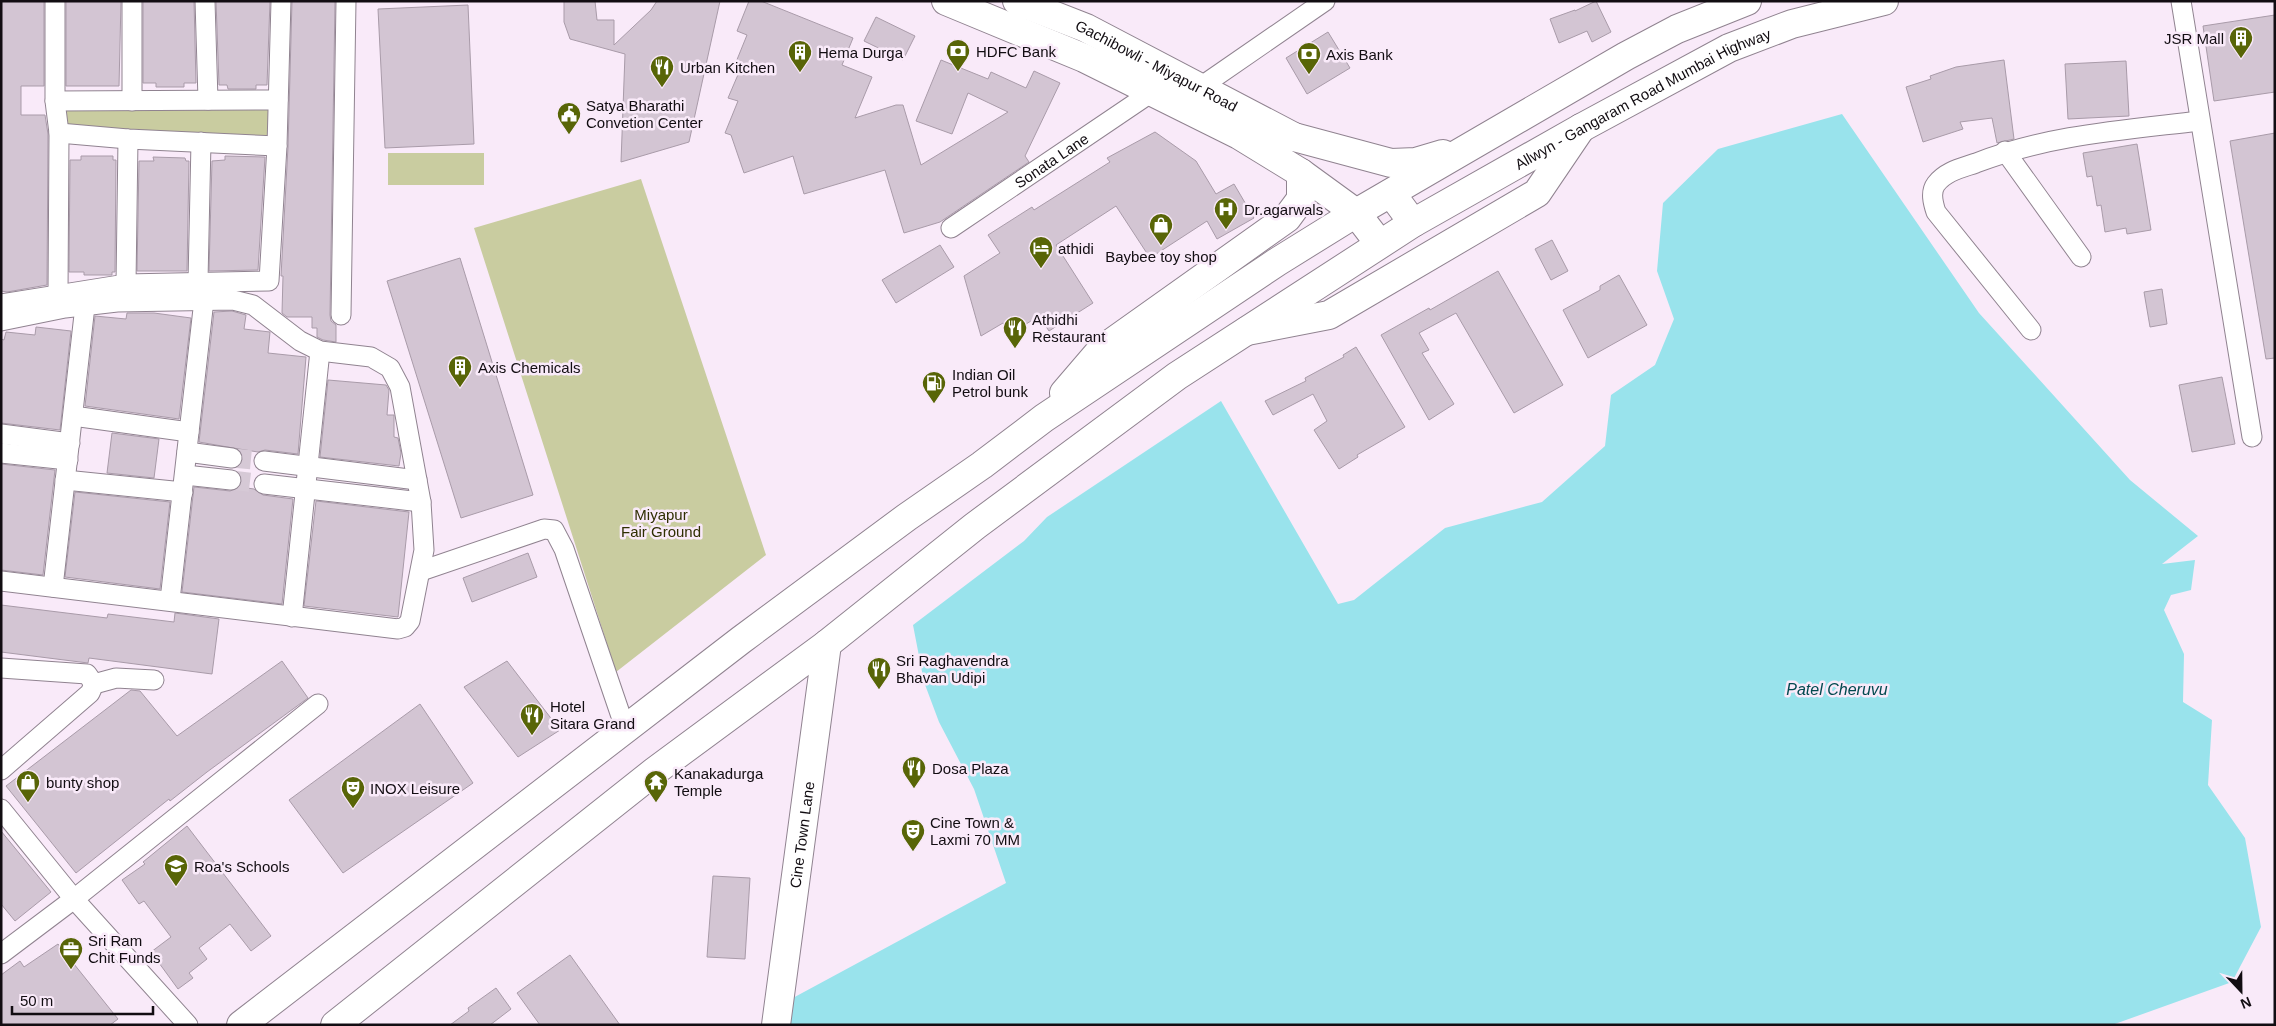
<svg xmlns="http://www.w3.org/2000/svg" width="2276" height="1026" viewBox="0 0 2276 1026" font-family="Helvetica,sans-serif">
<rect width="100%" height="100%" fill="#f9eaf9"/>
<path fill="#c9cca0" d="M278,100l-1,46 -218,-13 -4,-32z
M388,153h96v32h-96z
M641,179l125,376 -150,117 -142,-444z"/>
<path fill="#99e3ec" d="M1842,114l137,199 151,167 68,56 -36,28 33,-4 -4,30 -20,5 -7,15 20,44 -1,48 29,18 -4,65 37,53 16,89 -29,55 -120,43h-1331l-3,-19 228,-123 -32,-94 -35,-67 -15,-40 -11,-57 111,-84 23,-24 174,-116 117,203 16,-4 91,-72 97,-26 63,-56 6,-51 44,-30 19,-46 -17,-48 6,-68 55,-54z"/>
<path fill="#d3c5d3" stroke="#a99ba9" d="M1,1h43v85h-23v29h24l3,19 -1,151 -40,7 -6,-1z
M66,1h55l-2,85h-53z
M143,1h51l2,82h-12v4h-28v-4h-13z
M216,1h54l-3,84h-11v4h-28l-1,-4h-8z
M292,1h43l-5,314 1,6 5,4v17l-13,-2 -6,-3v-9h-5v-11h-25l-5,-4 1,-37h-2l7,-129z
M564,1h31l2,19h17v25l37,-35 6,-9h63l-31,141 -68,20 4,-108 -55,-15 -6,-17z
M749,1h12l92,37 -11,27 30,12 -17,41 41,-13h7l18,60 87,-53 -40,-19 -16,41 -36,-13 25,-61 47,19 3,-7 35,16 8,-17 26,12 -35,73 4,6 -89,60 -36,11 -19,-63 -81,24 -11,-38 -49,17 -13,-38 -6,-2 13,-32 -10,-3 12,-28 -6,-3 13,-32 -10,-4z
M1596,1l15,31 -19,10 -5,-11 -28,12 -9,-24 25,-9v1z
M468,5l6,139 -89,4 -7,-139z
M2275,15v77l-61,9 -11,-75z
M876,17l39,19 -12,24 -39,-19z
M1328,32l22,36 -43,26 -21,-36z
M2004,60l10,79 -17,4 -5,-25 -32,4 3,7 -40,13 -17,-55 25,-8 -1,-3 26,-9z
M2126,61l3,55 -61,3 -3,-55z
M1155,132l41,29 20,33 18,-10 20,34 -37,21 -10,-18 -57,37 -34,-52 -60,39 37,58 -44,28 -10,-15 -29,18 -7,-11 -22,13 -17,-60 36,-23 -12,-18 44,-28 2,3 76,-48 -3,-4z
M2275,133v225l-9,1 -36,-218z
M2137,144l14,86 -24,4 -1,-6 -21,4 -4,-27 -4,1 -5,-30 -5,1 -4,-24z
M81,156h32v4h3l-1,112h-3v3h-28v-3h-15l1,-112h11z
M225,156l40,1 -7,113 -49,1 3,-110 13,-1z
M153,157l32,1 1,3h3l-2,110h-50l2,-110h15z
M1552,240l16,31 -17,9 -16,-31z
M940,245l14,22 -58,36 -14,-23z
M460,258l73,237 -72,23 -74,-237z
M1498,271l65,114 -49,28 -58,-100 -37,20 10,17 -7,3 32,51 -25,16 -48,-85 48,-27 1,2z
M1619,275l28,50 -59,33 -25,-48 37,-20v-4z
M2162,289l5,35 -17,3 -6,-35z
M232,311l14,4 -2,14 26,3 -2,21 38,4 -8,97 -33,-4 -7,2 -19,-3 -40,-7 15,-130z
M127,313h27l37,5 -12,101 -94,-13 10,-90 31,3z
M36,327l35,4 -11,99 -59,-7v-84l3,1 2,-8 29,3z
M1356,347l49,80 -48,28 1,2 -19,12 -25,-39 13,-9 -14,-27 -40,21 -8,-14 41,-20 -1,-3 39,-21 -1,-2z
M2222,377l13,67 -43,8 -13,-67z
M328,380l58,5 3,5 -2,25h7v22l4,1 3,15 -2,13 -79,-9z
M112,433l47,6 -5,39 -47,-5z
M1,464l54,6 -12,105 -42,-5z
M194,487l36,4 10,-4 14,2 9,6 30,4 -11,105 -100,-12z
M75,492l95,10 -10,87 -95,-12z
M316,501l93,11 -11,105 -94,-11z
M528,553l9,24 -65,25 -9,-24z
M1,605l106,13 1,-4 66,8 1,-9 44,6 -7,55 -123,-16 -1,5 -87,-11z
M282,661l26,37 -101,74 -37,29 -1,-2 -93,74 -70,-87 125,-96 9,1 37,45z
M507,661l53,69 -42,27 -54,-70z
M420,704l53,79 -130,90 -54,-73z
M187,826l84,110 -20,15 -21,-27 -31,24 8,11 -18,14 4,5 -15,11 -27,-37 20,-15 -27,-36 -5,3 -17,-24 23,-16 -2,-2z
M1,831l50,61 -36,29 -14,-17z
M713,876l37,2 -5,81 -38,-2z
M58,944l60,75 -8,6h-109v-50l19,-14 4,6z
M570,955l50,70h-80l-23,-32z
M496,988l15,21 -21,16h-40l19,-14 -1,-3z"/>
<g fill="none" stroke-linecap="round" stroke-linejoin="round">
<path stroke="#d6c9d6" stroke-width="19" stroke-dasharray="19 9" stroke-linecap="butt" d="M232,458l32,3
M231,480l33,4"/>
<g stroke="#908390" stroke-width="21">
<g id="street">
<path d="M55,1v100l4,32 -1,161"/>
<path d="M132,1v100"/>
<path d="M205,1l3,99"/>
<path d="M2181,1l71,436"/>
<path d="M1199,88l126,-87"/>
<path d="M55,101l223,-1"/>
<path d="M59,133l69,6 149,7"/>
<path d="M2005,151l76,106"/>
<path id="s1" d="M951,228l201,-136"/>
<path d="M198,281l3,-139"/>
<path d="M126,284l2,-145"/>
<path d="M1,304l125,-20 143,-3 8,-135 4,-145"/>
<path d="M341,315l5,-314"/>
<path d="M1,321l64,-13 52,-6 116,-2 20,5 47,36 20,10 51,6 19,11 10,19 21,115 3,48 -14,71 -5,6 -7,2 -397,-48"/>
<path d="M2031,330l-95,-118c-3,-9 -6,-20 0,-28 10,-13 26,-16 40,-21 72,-28 148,-33 223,-42"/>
<path d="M73,416l116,16"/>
<path d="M1,434l69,9"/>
<path d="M187,452l45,6"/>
<path d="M1,453l67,7"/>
<path d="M264,461l153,19"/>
<path d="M185,475l46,5"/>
<path d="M65,480l118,12"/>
<path d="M264,484l157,18"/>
<path d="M421,571l123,-42 10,1 10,19 61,179"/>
<path d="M53,587l32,-281"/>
<path d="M170,600l34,-300"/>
<path d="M292,617l28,-266"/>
<path d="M1,668l86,6 7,10"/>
<path d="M1,770l89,-77 4,-9 22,-6 38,2"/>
<path d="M1,809l73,90 114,126"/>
<path d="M1,954l73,-55 244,-195"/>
</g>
</g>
<g stroke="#908390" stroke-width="30">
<g id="secondary">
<path d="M1247,331l82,-16 208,-122 44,-65"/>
<path id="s2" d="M776,1025l51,-381"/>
</g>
</g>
<g stroke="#908390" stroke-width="30">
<g id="primary">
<path d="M946,1l138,57 155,77 62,38 55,40 23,30"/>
<path id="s3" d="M1017,1l69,27 208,109"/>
<path d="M1391,193l22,30"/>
</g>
</g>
<g stroke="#908390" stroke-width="30">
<g id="highway">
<path d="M1294,137l97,26 25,-1 27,-8"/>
<path d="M1064,393l36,-42 187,-133 14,-19v-26"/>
<path d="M241,1025l500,-385 166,-123 75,-52 62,-47 233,-156 79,-49 270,-157 51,-27 70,-28"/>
<path id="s4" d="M335,1025l320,-254 172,-127 148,-118 202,-150 236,-153 168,-95 148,-80 63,-24 92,-23"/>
</g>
</g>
<use href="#street" stroke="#fff" stroke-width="19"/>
<use href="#secondary" stroke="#fff" stroke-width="28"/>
<use href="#primary" stroke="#fff" stroke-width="28"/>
<use href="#highway" stroke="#fff" stroke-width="28"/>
</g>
<defs>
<g id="building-pin" transform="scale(1.25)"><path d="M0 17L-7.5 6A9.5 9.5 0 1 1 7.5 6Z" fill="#586507" stroke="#f9eaf9"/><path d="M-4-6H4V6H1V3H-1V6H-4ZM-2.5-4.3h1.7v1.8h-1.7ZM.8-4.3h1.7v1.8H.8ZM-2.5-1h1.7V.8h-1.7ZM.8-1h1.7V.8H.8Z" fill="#fff"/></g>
<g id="bank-pin" transform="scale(1.25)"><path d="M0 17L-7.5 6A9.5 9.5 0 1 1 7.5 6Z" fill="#586507" stroke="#f9eaf9"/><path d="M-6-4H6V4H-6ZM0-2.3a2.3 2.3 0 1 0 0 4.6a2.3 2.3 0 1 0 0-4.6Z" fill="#fff"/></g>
<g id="restaurant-pin" transform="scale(1.25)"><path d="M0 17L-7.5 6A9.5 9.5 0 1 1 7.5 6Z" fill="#586507" stroke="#f9eaf9"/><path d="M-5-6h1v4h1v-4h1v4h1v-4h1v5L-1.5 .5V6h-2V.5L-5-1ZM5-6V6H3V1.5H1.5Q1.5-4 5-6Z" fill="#fff"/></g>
<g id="civic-pin" transform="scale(1.25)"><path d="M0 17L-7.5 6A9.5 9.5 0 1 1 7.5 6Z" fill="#586507" stroke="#f9eaf9"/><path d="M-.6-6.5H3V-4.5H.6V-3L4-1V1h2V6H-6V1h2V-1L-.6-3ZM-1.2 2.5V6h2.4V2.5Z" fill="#fff"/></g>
<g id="hospital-pin" transform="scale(1.25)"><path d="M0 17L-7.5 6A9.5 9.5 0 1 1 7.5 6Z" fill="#586507" stroke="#f9eaf9"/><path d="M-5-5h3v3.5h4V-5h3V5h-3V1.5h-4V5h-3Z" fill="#fff"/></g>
<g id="shop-pin" transform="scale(1.25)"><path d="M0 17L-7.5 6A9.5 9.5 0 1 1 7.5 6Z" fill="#586507" stroke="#f9eaf9"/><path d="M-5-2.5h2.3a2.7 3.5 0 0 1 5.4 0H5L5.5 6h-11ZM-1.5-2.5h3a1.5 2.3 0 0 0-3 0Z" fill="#fff"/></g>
<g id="hotel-pin" transform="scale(1.25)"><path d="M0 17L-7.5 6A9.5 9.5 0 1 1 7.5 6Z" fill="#586507" stroke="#f9eaf9"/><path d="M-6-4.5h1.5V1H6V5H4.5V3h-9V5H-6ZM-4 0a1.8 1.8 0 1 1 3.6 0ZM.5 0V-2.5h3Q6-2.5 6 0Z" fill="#fff"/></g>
<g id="fuel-pin" transform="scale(1.25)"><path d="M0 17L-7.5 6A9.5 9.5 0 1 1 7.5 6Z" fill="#586507" stroke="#f9eaf9"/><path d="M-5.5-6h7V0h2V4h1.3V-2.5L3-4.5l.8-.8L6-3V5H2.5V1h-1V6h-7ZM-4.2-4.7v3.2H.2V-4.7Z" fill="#fff"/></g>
<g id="temple-pin" transform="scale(1.25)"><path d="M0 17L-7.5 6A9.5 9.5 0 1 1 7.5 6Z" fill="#586507" stroke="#f9eaf9"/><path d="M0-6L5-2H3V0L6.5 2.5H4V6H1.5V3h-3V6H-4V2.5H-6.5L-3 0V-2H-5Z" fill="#fff"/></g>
<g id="theatre-pin" transform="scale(1.25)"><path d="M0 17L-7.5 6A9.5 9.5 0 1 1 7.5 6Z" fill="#586507" stroke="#f9eaf9"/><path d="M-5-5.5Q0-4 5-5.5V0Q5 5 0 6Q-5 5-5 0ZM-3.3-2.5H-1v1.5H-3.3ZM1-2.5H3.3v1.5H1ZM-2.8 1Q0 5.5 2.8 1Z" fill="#fff"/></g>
<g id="school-pin" transform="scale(1.25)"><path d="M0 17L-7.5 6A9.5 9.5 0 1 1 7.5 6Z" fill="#586507" stroke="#f9eaf9"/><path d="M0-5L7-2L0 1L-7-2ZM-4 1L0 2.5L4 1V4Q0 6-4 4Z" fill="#fff"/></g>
<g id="office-pin" transform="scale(1.25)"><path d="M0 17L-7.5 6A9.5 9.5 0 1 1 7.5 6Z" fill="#586507" stroke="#f9eaf9"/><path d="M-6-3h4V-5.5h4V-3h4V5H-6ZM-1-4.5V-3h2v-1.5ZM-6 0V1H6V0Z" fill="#fff"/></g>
</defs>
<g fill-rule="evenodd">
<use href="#building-pin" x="2241" y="38"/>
<use href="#bank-pin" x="958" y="51"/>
<use href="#building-pin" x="800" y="52"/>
<use href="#bank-pin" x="1309" y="54"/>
<use href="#restaurant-pin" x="662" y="67"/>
<use href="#civic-pin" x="569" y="114"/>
<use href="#hospital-pin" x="1226" y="209"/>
<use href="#shop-pin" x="1161" y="225"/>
<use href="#hotel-pin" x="1041" y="248"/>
<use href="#restaurant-pin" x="1015" y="328"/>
<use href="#building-pin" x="460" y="367"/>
<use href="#fuel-pin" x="934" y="383"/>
<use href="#restaurant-pin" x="879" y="669"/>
<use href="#restaurant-pin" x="532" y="715"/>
<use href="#restaurant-pin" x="914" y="768"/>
<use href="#shop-pin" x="28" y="782"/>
<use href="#temple-pin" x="656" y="782"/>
<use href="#theatre-pin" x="353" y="788"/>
<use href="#theatre-pin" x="913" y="831"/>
<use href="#school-pin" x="176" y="866"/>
<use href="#office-pin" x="71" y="949"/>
</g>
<g text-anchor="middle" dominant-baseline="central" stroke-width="5" stroke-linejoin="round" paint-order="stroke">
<g font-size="15" fill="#120d12" stroke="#f9eaf9" text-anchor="start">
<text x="2224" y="38" text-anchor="end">JSR Mall</text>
<text x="976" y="51">HDFC Bank</text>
<text x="818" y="52">Hema Durga</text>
<text x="1326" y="54">Axis Bank</text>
<text x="680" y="67">Urban Kitchen</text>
<text x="586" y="105">Satya Bharathi<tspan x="586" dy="17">Convetion Center</tspan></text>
<text x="1244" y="209">Dr.agarwals</text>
<text x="1058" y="248">athidi</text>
<text x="1161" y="256" text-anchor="middle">Baybee toy shop</text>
<text x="1032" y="319">Athidhi<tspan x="1032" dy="17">Restaurant</tspan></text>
<text x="478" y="367">Axis Chemicals</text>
<text x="952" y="374">Indian Oil<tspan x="952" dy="17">Petrol bunk</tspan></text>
<text x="896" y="660">Sri Raghavendra<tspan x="896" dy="17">Bhavan Udipi</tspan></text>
<text x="550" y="706">Hotel<tspan x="550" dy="17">Sitara Grand</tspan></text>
<text x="932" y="768">Dosa Plaza</text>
<text x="674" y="773">Kanakadurga<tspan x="674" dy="17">Temple</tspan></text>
<text x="46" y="782">bunty shop</text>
<text x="370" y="788">INOX Leisure</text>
<text x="930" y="822">Cine Town &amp;<tspan x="930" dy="17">Laxmi 70 MM</tspan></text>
<text x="194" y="866">Roa's Schools</text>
<text x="88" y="940">Sri Ram<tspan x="88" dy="17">Chit Funds</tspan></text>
</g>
<g font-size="15" fill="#120d12" stroke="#f9eaf9">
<text stroke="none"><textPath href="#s3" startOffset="154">Gachibowli - Miyapur Road</textPath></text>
<text stroke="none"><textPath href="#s4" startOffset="1606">Allwyn - Gangaram Road Mumbai Highway</textPath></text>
<text stroke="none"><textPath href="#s1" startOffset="121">Sonata Lane</textPath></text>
<text stroke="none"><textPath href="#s2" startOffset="192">Cine Town Lane</textPath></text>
</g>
<g font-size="15" fill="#2f2f02" stroke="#f9eaf9">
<text x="661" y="514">Miyapur<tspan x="661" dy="17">Fair Ground</tspan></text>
</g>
<g font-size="16" font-style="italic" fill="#02494f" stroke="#f9eaf9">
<text x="1837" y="689">Patel Cheruvu</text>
</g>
</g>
<rect width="2276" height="1026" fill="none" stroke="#120d12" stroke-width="5"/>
<g transform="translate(2241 991) rotate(158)" stroke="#f9eaf9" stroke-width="4" paint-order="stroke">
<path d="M0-4L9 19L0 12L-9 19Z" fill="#120d12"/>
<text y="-8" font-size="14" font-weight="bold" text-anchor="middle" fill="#120d12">N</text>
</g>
<path d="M12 1006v8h141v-8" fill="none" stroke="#120d12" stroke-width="2.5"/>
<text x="20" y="1006" font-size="15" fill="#120d12" stroke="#f9eaf9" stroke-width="4" paint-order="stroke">50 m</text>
</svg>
